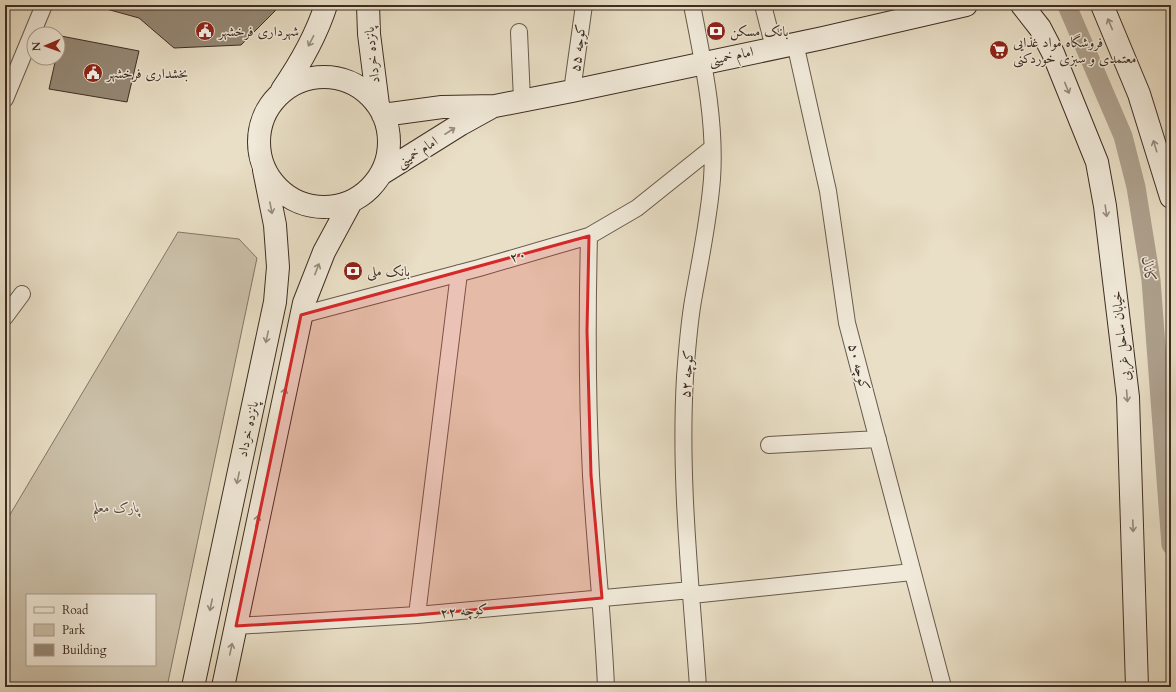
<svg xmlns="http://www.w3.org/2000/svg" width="1176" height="692" viewBox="0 0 1176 692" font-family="Cardo,Amiri,serif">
<rect width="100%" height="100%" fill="#e9dfc6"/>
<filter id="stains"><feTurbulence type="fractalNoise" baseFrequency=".005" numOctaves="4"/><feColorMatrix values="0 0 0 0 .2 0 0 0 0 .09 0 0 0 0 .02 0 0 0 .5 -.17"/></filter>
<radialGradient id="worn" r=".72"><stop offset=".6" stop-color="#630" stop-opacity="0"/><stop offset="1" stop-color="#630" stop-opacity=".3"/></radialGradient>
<path fill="#ccc1aa" stroke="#847767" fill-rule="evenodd" d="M178,232l61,7 18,19 -90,429h-162v-164zM27,595h128v70h-128z"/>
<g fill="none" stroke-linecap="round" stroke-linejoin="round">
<path stroke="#afa28f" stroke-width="19" d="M1068,8l55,128 13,51 15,93 20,265"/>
</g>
<path fill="#968a78" stroke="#3d2d24" d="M92,5h186l-3,6 -34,34 -67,3 -35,-30z
M61,36l78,15 -12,51 -78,-13 7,-31h2z"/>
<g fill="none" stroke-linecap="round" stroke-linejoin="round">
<g stroke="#685a4c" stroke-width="18">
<path id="street" d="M692,5c11,57 24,115 20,174 -3,39 -11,77 -18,116 -5,26 -7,55 -9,82 -6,103 6,207 13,310
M763,5l11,43
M519,32l3,68
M795,43l33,148 19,132 96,364
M572,91l12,-86
M5,99l39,-94
M589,236c-2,80 -2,159 2,239 4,71 12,141 15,212
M301,315l178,-47 110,-32 48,-28 75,-60
M5,317l17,-23
M769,445l109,-6
M692,595l220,-23
M417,615l42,-342
M236,626l181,-11 274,-25"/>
</g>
<g stroke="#3d2d24" stroke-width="24">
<path id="secondary" d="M368,5l1,29 9,71
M1022,5l18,23 13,25 44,109 8,44 23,191 9,290
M1102,5l37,89 32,103
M259 142a65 65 0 1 1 130 0a65 65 0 1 1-130 0Z
M282,90c18,-26 34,-54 44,-85
M383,115l59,-8 53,-1 77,-15 251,-53 143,-33
M381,174l80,-50 29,-16
M193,687l82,-385 3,-35 -3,-42 -11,-55
M223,687l81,-384 20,-51 27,-50"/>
</g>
<use href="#street" stroke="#f1eada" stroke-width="16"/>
<use href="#secondary" stroke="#f1eada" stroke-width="22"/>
</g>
<defs><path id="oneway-shaft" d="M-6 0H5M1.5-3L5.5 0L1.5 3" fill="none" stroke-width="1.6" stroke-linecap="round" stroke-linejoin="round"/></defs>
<g stroke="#978c7f">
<use href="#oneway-shaft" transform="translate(1110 24) rotate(-113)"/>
<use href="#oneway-shaft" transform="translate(311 41) rotate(117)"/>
<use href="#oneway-shaft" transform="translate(1067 88) rotate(68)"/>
<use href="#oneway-shaft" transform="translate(450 131) rotate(-33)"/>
<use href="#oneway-shaft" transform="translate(1155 146) rotate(-107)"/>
<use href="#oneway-shaft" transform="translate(271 208) rotate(79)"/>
<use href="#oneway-shaft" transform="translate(1106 211) rotate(82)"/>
<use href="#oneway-shaft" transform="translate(317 269) rotate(-69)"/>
<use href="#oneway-shaft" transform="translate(267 337) rotate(102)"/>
<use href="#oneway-shaft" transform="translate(284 394) rotate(-78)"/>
<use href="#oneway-shaft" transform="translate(1127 396) rotate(86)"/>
<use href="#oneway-shaft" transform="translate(238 478) rotate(102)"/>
<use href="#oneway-shaft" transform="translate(257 521) rotate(-78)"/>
<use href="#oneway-shaft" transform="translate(1133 526) rotate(88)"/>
<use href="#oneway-shaft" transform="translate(211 605) rotate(102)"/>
<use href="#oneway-shaft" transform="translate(231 649) rotate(-78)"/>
</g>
<path fill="#d62828" fill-opacity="0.2" stroke="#d62828" stroke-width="3" stroke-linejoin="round" d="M589,236l-2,95 4,144 11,123 -185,17 -181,11 65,-311z"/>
<defs>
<g id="civic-disc" transform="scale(1)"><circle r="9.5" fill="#8f2418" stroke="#f1eada"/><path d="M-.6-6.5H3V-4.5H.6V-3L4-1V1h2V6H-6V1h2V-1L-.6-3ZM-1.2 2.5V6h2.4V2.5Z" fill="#fff"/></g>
<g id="bank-disc" transform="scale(1)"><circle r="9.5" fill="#8f2418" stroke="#f1eada"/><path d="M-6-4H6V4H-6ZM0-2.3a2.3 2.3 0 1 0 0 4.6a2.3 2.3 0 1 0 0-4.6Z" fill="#fff"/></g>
<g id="supermarket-disc" transform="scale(1)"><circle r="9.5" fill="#8f2418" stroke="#f1eada"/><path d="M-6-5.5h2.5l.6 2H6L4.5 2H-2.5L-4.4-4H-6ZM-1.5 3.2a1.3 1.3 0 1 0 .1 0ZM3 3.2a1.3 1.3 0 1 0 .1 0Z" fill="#fff"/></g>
</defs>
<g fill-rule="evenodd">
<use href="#civic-disc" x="205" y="31"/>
<use href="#bank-disc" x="716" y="31"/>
<use href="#supermarket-disc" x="999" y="50"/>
<use href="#civic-disc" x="93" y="73"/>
<use href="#bank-disc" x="353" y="271"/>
</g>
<g text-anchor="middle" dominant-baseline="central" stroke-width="3" stroke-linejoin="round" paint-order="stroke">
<g font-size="14" fill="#3d2d24" stroke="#f1eada" text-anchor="start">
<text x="219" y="31">شهرداری فرخشهر</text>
<text x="730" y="31">بانک مسکن</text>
<text x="1013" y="42">فروشگاه مواد غذایی<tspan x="1013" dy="16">معتمدی و سبزی خوردکنی</tspan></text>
<text x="107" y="73">بخشداری فرخشهر</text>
<text x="367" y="271">بانک ملی</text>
</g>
<g font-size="14" fill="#3d2d24" stroke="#f1eada">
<text transform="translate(578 48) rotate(-83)">کوچه ۵۵</text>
<text transform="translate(372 55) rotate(-96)">پانزده خرداد</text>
<text transform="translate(731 56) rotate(-12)">امام خمینی</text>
<text transform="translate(417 152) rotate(-32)">امام خمینی</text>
<text transform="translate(518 256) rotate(-16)">۲۰</text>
<text transform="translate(1121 336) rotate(-96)">خیابان ساحل غربی</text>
<text transform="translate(859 367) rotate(75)">کوچه ۵۰</text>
<text transform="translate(687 374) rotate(-86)">کوچه ۵۲</text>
<text transform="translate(248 429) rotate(-78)">پانزده خرداد</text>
<text transform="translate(464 611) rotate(-5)">کوچه ۲۲</text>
</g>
<g font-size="14" font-style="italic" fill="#5a4b3f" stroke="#f1eada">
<text x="116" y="507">پارک معلم</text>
</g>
<g font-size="15" font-style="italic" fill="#5a4a3f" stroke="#f1eada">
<text transform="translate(1149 270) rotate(82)">کانال</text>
</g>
</g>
<rect width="1176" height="692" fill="none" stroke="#e9dfc6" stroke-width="20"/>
<rect x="6" y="6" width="1164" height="680" fill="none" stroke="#3d2d24" stroke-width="2"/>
<rect x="10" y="10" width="1156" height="672" fill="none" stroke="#3d2d24"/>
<rect x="26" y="594" width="130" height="72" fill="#f1eada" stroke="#a99e91"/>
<rect x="34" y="607" width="20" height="6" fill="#f1eada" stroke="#a99e91"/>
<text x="62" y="614" font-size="12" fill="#3d2d24">Road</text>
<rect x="34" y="624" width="20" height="12" fill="#ccc1aa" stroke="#a99e91"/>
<text x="62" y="634" font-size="12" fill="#3d2d24">Park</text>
<rect x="34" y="644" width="20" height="12" fill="#968a78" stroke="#a99e91"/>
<text x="62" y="654" font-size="12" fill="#3d2d24">Building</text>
<g transform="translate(46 46) rotate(268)"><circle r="19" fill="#f1eada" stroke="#a99e91"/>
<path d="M0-3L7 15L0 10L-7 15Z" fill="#8f2418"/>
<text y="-6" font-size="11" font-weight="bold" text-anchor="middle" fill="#3d2d24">N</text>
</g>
<rect width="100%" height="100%" filter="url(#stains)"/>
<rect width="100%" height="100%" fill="url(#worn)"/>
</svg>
